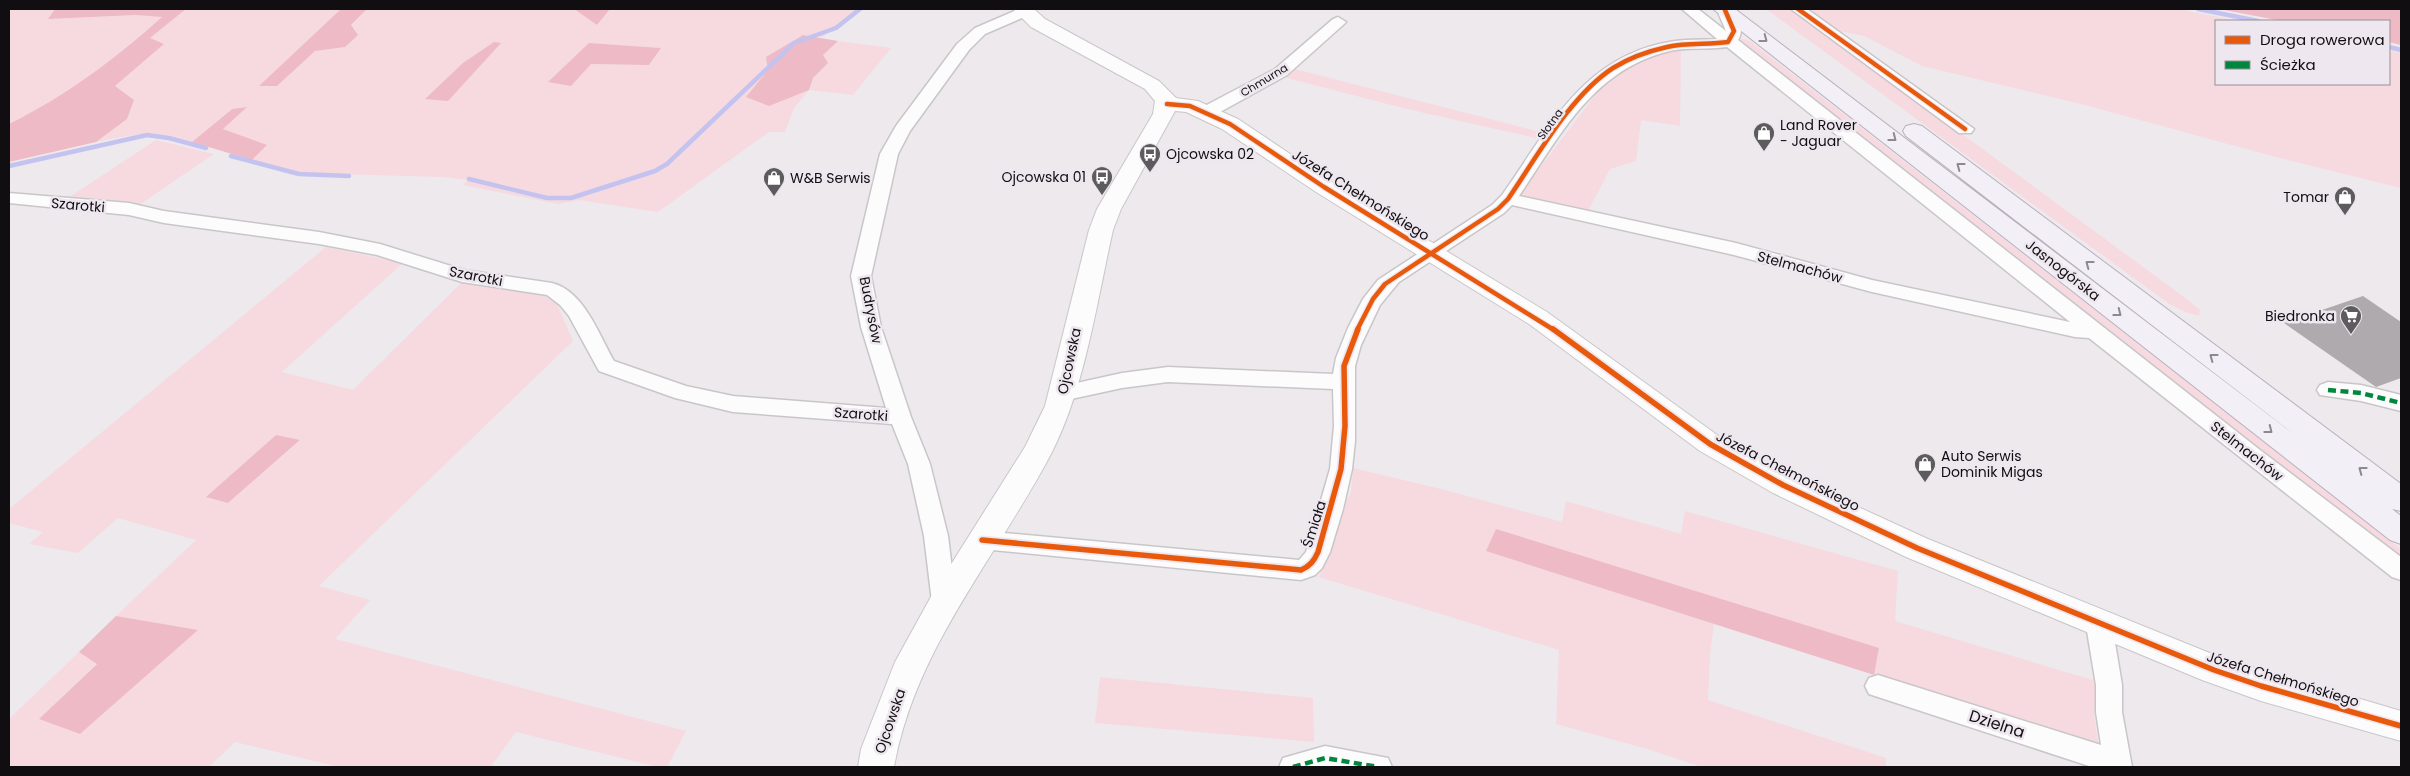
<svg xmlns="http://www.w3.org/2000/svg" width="2410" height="776" viewBox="0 0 2410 776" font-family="Poppins,sans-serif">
<rect width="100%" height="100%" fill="#ede9ed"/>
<path fill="#f6dae0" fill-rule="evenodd" d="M9,9h46l-6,10 87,-4 27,1 -65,55 -53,35 -36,18z
M186,9h155l-81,77h17l38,-35 30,-4 6,-21 16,-17h207l23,16 13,-16h247l-34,28 -20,-2 -37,22 3,12 40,21 4,-12 15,-15 -5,-8 15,-14 53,7 -38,47 -44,-5 -15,18 -9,24h-16l-111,80 -79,-12 -21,4 -95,-19 6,-5 -26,-3 -141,-4 -50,-13 15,-14 -44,-17 23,-22 -15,2 -39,33c-37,-14 -59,-7 -96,0l31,-23 7,-19 -19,-14 48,-41 -14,-6zM589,43l72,5 -12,17 -58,-1z
M1766,9h26l396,291 12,10 -1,6 -14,-4 -17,-9z
M1807,9h372l60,12h-23v63h173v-33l12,2v135l-129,-32 -187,-51 -163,-39 -58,-30 -25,-5z
M1740,38l10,3 651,508v14l-662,-522z
M1681,48l-1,78 -39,-6 -5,41 -26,8 -22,42 -61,-11 -7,-6 82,-108c25,-25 46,-28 79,-38z
M1291,68l257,66 -3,6 -138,-31 -128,-33z
M156,140l58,14 -78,53 -68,-9z
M326,247l77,16 -121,109 71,18 111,-110 74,12 19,12 16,37 -254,245 51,14 -35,39 351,92 -19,36h-9l-142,-35 -24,33 7,2h-160l-104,-25 -26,25h-200v-48l70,-67 18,11 -58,56 41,15 117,-104 -81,-14 80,-76 -78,-22 -40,35 -49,-9 14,-12 -34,-9v-14zM276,435l24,6 -72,62 -21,-6z
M1353,468l92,22 117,32 4,-21 115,33 4,-23 213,60 -3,50 204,61 -5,33 5,34 -225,-74 5,-27 -392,-97 227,73 -4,31 -2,45 178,58v9h-184l-58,-19 -88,-24 3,-74 -240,-73 19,-59 13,-26z
M1100,677l213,21 1,44 -219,-19z"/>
<path fill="#eebac5" d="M55,9h131l-36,29 14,6 -49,42 19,14 -7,19 -31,23 -87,20v-38c57,-28 106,-65 153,-107l-26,-2 -88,4z
M341,9h26l-16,16 7,10 -13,12 -30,4 -38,35h-18z
M574,9h36l-13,16z
M2219,9h182v36l-12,-3v-21h-107z
M803,35l35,6 -15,14 5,8 -15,15 -4,12 -40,16 -23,-9 22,-27 -2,-13z
M494,42l7,1 -53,58 -23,-2 38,-36z
M589,43l72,5 -12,17 -58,-1 -20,22 -23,-4z
M247,107l-24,22 44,16 -15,15 -60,-18 40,-33z
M276,435l24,5 -72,63 -22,-6z
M1496,529l383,119 -5,27 -388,-124z
M116,616l82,14 -118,104 -41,-15 58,-55 -18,-12z"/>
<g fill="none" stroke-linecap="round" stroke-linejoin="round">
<path stroke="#c4c3f0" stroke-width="4.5" d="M2198,9l60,12
M2389,47l12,3
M231,156l68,18 50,2
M9,166l138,-31 22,3 37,10
M469,179l78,19h24l84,-27 12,-7 127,-121 42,-15 24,-19"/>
</g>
<path fill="#aeaaad" d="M2363,296l38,26v56l-25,9 -92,-64z"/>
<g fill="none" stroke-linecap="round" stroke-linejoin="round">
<g stroke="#c9c6c9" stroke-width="3">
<path id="street" d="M1019,9h10l3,3 -3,3 -44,19 -16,16 -59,81 -12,23 -27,122 10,51 30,90 19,47 18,72 8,66 -3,7 -9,3 -9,-3 -3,-7 -8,-66 -16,-72 -16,-40 -159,-12 -58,-14 -76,-27 -30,-55 -9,-11 -13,-10 -85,-13 -85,-27 -58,-11 -155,-21 -35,-8 -120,-12v-10l120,10 35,8 155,21 61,12 84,26 88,13c32,8 47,52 62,78l72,25 47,10 153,12 -25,-81 -10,-51 29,-122 16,-28 61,-82 18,-16z
M1682,9h16l28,22 -9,-21 15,-1c6,10 13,20 6,31l522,410 141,107v23l-9,-3 -303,-239 -14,-1 -203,-45 -138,-37 -222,-50 -8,8 -105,69 -19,23 -19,40 -6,21v75l-3,28 -9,40 -13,43 -8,16 -7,7 -14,5 -319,-31 -8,-2 -4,-7 4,-7 8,-2 317,29 7,-8 24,-83 4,-43 -1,-37 -165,-7 -46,6 -60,13 -8,-3 -3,-5 3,-5 68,-15 46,-6 165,7 3,-16 12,-30 15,-29 15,-19 114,-75 10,-10c48,-68 82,-141 173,-154 14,-2 28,-1 42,-2zM1727,47l343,275 -198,-42 -136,-37 -217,-47c41,-60 74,-127 151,-145 18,-4 38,-1 57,-4z
M1791,9h16l167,120 -3,4h-12z
M1338,17l8,5 -3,3 -56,50 -74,41h-12l-2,-4 2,-4 74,-39 58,-50z
M2328,382l33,3 40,10v16l-40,-10 -41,-6 -3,-5 3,-5z
M2099,615l9,3 4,7 10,60v27l10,55h-40l-214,-70 -9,-3 -4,-8 4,-8 9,-3 223,70 -5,-33v-27l-10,-60 4,-7z
M1325,746l63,12 4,9h-113l4,-9z"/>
</g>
<g stroke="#c9c6c9" stroke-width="2">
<path id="secondary" d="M1013,9h21l11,10 114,62 17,17 22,3 40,18 94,63 215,130 173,125 73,40 135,62 294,119 179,53v30l-140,-40 -59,-21 -296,-123 -133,-64 -73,-42 -171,-127 -213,-132 -94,-63 -36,-17 -11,-1 -54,98 -8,21c-16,71 -28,157 -61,222 -54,104 -137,196 -158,315h-36l3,-18 34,-87 38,-69 92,-146 20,-41 44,-176 8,-21 56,-95 2,-13 -10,-12 -114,-62z"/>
</g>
<g stroke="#b8b0be" stroke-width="2">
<path id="primary" d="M1713,9h22l560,426 -389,-299 -3,-5 3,-5 8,-2 8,2 479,358v27l-9,-2 9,7v28l-11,-4z"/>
</g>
<use href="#street" fill="#fcfcfc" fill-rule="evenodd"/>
<use href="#secondary" fill="#fcfcfc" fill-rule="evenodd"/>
<use href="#primary" fill="#f3eff6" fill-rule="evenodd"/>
<path stroke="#00873e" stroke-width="4.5" stroke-dasharray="8 4.5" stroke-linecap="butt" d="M2328,390l33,3 40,10
M1293,767l32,-9 53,9"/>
<g stroke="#eee7ef" stroke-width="7">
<path id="cycleway-far1" d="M1798,9l167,120
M1167,104l23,2 40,18 94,63 230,143
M1357,330l16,-31 12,-15 113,-75 10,-10c29,-42 62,-103 105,-131 16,-10 36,-17 54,-21 20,-5 41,-2 61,-5l6,-11 -9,-21"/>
</g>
<g stroke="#eee7ef" stroke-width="9">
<path id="cycleway" d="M1553,329l157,115 73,41 134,63 297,122 47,16 140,40
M982,540l319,30c9,-4 13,-9 17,-18l23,-83 4,-43 -1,-60 14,-37"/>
</g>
<use href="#cycleway-far1" stroke="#e8590c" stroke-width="4.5"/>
<use href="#cycleway" stroke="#e8590c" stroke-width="5.5"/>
</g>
<defs><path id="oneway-chevron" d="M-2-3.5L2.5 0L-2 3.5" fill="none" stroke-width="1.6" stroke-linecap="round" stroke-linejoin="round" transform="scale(1.25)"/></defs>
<g stroke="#8d8a8f">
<use href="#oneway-chevron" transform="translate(1764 39) rotate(37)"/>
<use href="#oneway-chevron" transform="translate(1893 138) rotate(38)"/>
<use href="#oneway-chevron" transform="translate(1960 166) rotate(-143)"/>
<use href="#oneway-chevron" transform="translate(2089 264) rotate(-143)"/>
<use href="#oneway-chevron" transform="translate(2118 313) rotate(38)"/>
<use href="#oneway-chevron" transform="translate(2213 357) rotate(-143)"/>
<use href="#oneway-chevron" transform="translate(2269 430) rotate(38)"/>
<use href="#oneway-chevron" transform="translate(2362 470) rotate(-143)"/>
</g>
<defs>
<g id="shop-pin" transform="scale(1.125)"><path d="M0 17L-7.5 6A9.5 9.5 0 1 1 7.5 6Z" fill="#5e5b5e" stroke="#eee7ef"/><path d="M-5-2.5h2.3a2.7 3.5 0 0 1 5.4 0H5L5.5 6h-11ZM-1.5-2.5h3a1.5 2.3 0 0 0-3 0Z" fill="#fff"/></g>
<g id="bus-pin" transform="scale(1.125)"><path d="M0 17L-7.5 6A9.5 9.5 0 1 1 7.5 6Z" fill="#5e5b5e" stroke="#eee7ef"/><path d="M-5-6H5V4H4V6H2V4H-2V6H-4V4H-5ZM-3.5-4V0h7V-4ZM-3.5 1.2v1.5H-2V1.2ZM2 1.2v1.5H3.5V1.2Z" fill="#fff"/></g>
<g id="supermarket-pin" transform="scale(1.125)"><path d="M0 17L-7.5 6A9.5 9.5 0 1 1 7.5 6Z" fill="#5e5b5e" stroke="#eee7ef"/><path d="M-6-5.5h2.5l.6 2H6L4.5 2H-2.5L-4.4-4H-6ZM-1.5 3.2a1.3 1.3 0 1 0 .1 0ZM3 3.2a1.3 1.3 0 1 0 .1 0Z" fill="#fff"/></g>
</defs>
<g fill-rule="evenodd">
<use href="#shop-pin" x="1764" y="133"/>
<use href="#bus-pin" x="1150" y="154"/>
<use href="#bus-pin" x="1102" y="177"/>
<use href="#shop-pin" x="774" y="178"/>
<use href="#shop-pin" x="2345" y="197"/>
<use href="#supermarket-pin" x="2351" y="316"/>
<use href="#shop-pin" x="1925" y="464"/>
</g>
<g text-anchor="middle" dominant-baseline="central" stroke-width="5" stroke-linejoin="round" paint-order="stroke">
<g font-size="11" fill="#110e11" stroke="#eee7ef">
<text transform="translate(1264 80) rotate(-31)">Chmurna</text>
<text transform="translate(1550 124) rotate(-54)">Słotna</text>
</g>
<g font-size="14" fill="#110e11" stroke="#eee7ef" text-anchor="start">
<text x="1780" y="125">Land Rover<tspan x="1780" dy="16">- Jaguar</tspan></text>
<text x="1166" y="154">Ojcowska 02</text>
<text x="1086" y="177" text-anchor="end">Ojcowska 01</text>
<text x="790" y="178">W&amp;B Serwis</text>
<text x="2329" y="197" text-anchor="end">Tomar</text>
<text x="2335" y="316" text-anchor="end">Biedronka</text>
<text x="1941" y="456">Auto Serwis<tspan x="1941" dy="16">Dominik Migas</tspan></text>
</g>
<g font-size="14" fill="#110e11" stroke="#eee7ef">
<text transform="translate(1361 195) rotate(32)">Józefa Chełmońskiego</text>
<text transform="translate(78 205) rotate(5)">Szarotki</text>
<text transform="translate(1800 267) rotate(15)">Stelmachów</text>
<text transform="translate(2063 270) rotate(38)">Jasnogórska</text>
<text transform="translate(476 276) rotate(11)">Szarotki</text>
<text transform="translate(871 310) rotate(79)">Budrysów</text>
<text transform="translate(1069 361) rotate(-78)">Ojcowska</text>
<text transform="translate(861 414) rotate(4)">Szarotki</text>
<text transform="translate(2247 451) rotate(38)">Stelmachów</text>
<text transform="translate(1788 471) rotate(27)">Józefa Chełmońskiego</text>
<text transform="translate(1314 524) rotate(-72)">Śmiała</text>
<text transform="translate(2283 679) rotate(17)">Józefa Chełmońskiego</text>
<text transform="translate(890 721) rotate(-71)">Ojcowska</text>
</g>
<g font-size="16" fill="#110e11" stroke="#eee7ef">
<text transform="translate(1997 724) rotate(18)">Dzielna</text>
</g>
</g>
<rect width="2410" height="776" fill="none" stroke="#110e11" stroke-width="20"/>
<rect x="2215" y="20" width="175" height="65" fill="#eee7ef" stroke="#969096"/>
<rect x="2225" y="36" width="25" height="8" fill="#e8590c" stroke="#969096"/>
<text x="2260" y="45" font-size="15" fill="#110e11">Droga rowerowa</text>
<rect x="2225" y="61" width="25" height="8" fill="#00873e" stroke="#969096"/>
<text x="2260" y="70" font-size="15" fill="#110e11">Ścieżka</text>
</svg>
